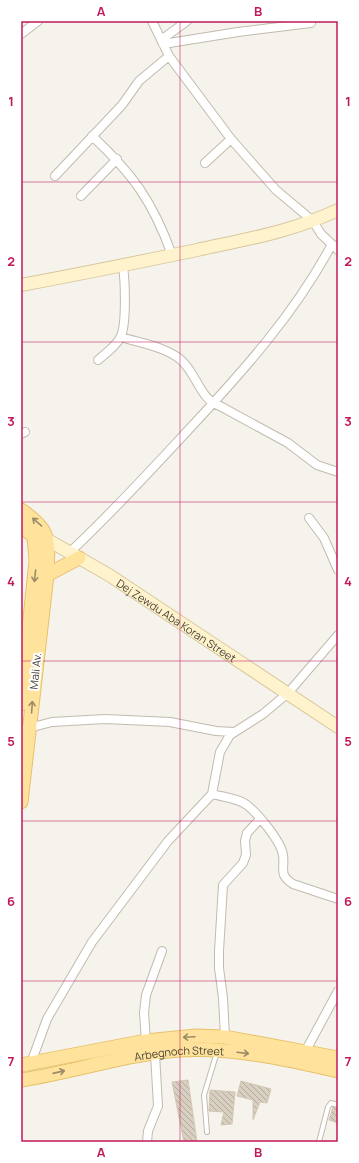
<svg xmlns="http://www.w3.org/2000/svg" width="359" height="1163" viewBox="0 0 359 1163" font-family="Manrope,sans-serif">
<defs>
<pattern id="building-back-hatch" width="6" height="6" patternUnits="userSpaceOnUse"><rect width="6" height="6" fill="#d8cfc1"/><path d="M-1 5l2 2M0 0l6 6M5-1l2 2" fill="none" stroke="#b1aa9e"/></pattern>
</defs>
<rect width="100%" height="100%" fill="#f6f3ec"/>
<path fill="url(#building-back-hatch)" stroke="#d3c7b4" d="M188,1080l9,62h-13l-12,-60z
M241,1081l30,8 -4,14 -7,-1 -7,18v-20l-16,-4z
M210,1090l25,2 -3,32 -11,1 3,-13 -15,-1z
M333,1107l5,1v15l-9,-3z"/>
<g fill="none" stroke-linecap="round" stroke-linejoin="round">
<g stroke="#c2bbae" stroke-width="6">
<path id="service" d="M207,1132l-3,-37 13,-43
M319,1142l9,-35 3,-4 7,2"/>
</g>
<g stroke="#c2bbae" stroke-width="10">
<path id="minor" d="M152,21l17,35 62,83 45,51 37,31 8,13 17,16
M21,34l17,-13
M161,40l26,-19
M163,44l75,-12 73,-9
M92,136c41,38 61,66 80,119
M205,163l26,-24
M55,176l67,-71 17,-24 30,-25
M81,196l36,-37
M121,337c19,6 45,10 60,23 16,14 19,40 39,46l68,37 29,22 21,7
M98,360c7,-6 17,-13 22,-22 7,-11 5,-58 3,-71
M21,434l4,-2
M309,518l15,20 14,32
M70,552c43,-40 82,-83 122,-126 52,-56 104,-114 140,-182
M21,730l31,-8 53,-3 65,3 46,9 18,1
M212,794c11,3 26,4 35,11 11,9 34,36 36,50 2,15 -5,19 10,29l45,15
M225,1037l-2,-39 -4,-30v-17l4,-66 20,-22 3,-8 -1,-14 2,-8 13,-14
M146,1041l-2,-28 2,-18 16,-44
M305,1052l33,-61
M31,1063l16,-44 45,-77 76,-101 44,-47 8,-42 10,-17 33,-21 25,-21 50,-58
M147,1142l1,-11 10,-25 -3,-52"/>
</g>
<g stroke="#d6c79b" stroke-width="14">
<g id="secondary">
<path d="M21,285c59,-11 118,-23 176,-35 50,-11 94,-18 141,-40"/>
<path id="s1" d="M39,538l7,1 63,36 229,152"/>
</g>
</g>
<g stroke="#e6c16a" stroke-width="15">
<g id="primary">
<path d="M21,510c31,21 27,30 26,65l-26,227"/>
<path d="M21,525l13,12 2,24 -15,143"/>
<path d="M47,575l32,-17"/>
<path d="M21,1065l125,-24 50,-5 29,1 113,21"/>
<path id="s2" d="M21,1080c53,-8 105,-26 158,-30 54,-3 107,9 159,21"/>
</g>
</g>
<use href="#service" stroke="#fff" stroke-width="4"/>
<use href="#minor" stroke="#fff" stroke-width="8"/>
<use href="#secondary" stroke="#fff3cd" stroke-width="12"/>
<use href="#primary" stroke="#ffe39c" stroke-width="13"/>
</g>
<defs><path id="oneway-shaft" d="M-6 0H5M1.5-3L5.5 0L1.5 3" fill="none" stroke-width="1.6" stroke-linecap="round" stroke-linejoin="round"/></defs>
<g stroke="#9c8c66">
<use href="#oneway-shaft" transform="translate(37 522) rotate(-139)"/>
<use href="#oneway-shaft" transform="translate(35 576) rotate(96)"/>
<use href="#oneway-shaft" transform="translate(32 707) rotate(-86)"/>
<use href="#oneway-shaft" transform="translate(189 1037) rotate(177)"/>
<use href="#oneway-shaft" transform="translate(243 1053) rotate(7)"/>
<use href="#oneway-shaft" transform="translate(59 1072) rotate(-13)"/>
</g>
<path fill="none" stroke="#c2185b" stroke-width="1" stroke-opacity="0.55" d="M180,21v1121M21,182h317M21,342h317M21,502h317M21,661h317M21,821h317M21,981h317"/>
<g text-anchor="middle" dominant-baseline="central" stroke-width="4" stroke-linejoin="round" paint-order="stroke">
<g font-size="11" fill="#4b4439" stroke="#fff">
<text stroke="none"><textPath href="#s1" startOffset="161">Dej Zewdu Aba Koran Street</textPath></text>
<text transform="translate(35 671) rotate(-84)">Mali Av.</text>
<text stroke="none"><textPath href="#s2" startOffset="161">Arbegnoch Street</textPath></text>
</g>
</g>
<rect width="359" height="1163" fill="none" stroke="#ffffff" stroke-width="44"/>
<rect x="22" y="22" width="315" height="1119" fill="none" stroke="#c2185b" stroke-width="1.5"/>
<g font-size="13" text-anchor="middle" font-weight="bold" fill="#c2185b">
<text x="101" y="16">A</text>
<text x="258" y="16">B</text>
<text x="11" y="106">1</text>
<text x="348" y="106">1</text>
<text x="11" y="266">2</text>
<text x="348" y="266">2</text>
<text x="11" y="426">3</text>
<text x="348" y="426">3</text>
<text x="11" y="586">4</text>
<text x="348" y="586">4</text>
<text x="11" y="746">5</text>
<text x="348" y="746">5</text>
<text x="11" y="906">6</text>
<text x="348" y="906">6</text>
<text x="11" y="1066">7</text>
<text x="348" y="1066">7</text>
<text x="101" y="1157">A</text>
<text x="258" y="1157">B</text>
</g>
</svg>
